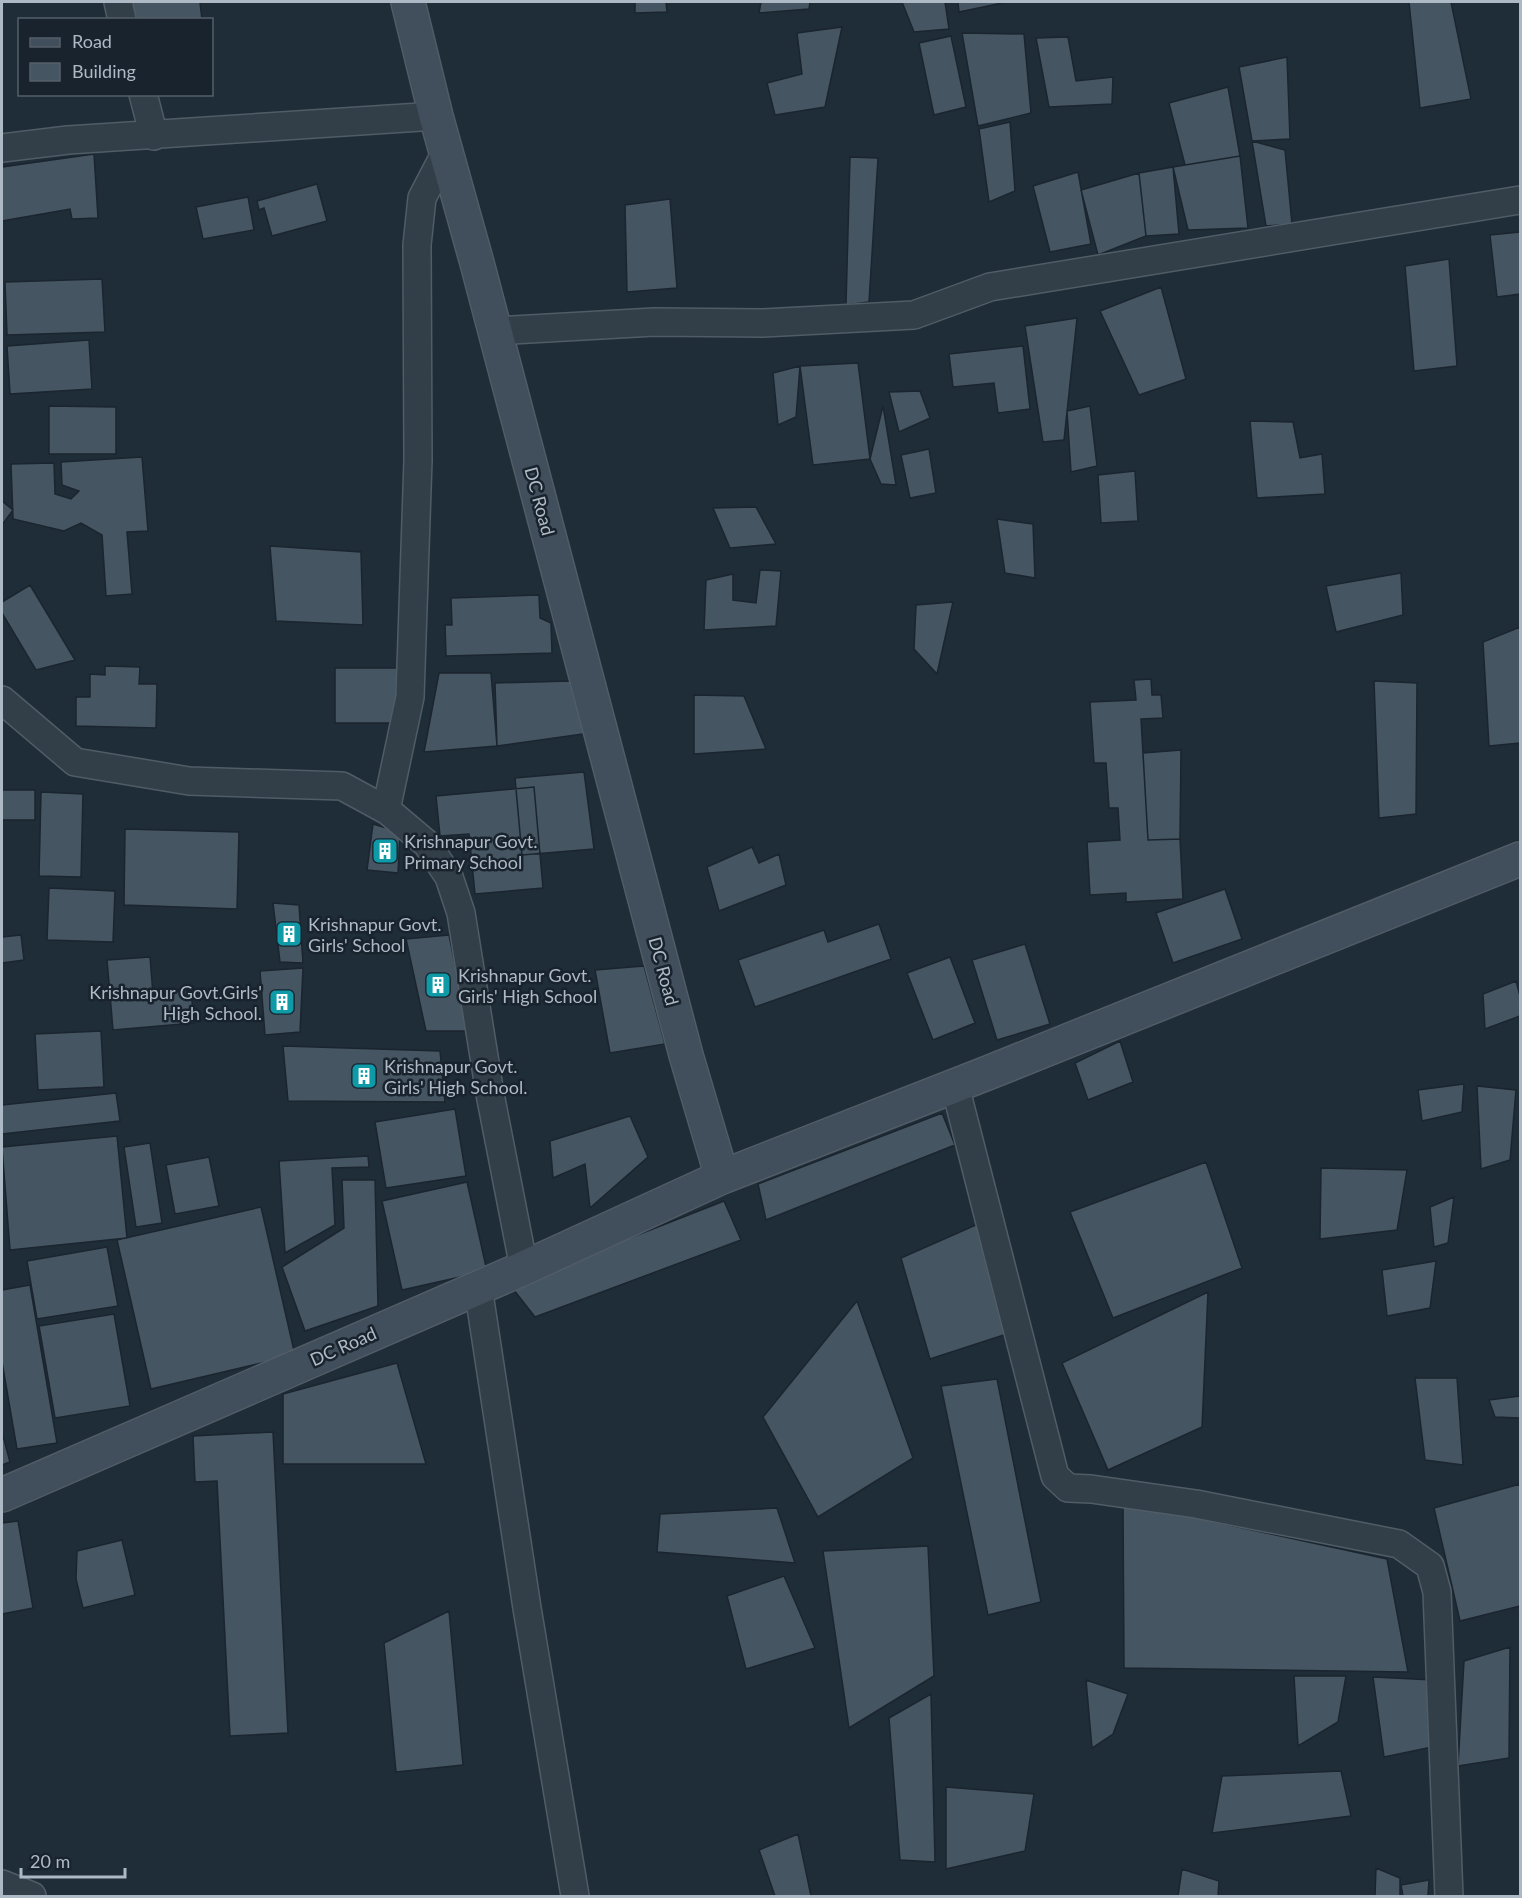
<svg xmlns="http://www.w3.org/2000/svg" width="1522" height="1898" viewBox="0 0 1522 1898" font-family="Lato,sans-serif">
<rect width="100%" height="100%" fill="#1f2d38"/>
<path fill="#455562" stroke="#1b252f" stroke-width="1.5" d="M127,2h73l2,18h-72z
M635,2h31l1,10 -32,1z
M761,2h49l-1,7 -50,4z
M902,2h43l4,27 -35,3z
M958,2h49l-48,10z
M1409,2h42l20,97 -51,9z
M842,27l-17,80 -50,8 -8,-32 35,-9 -5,-41z
M962,33l62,1 7,79 -53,13z
M951,36l15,71 -32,8 -15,-72z
M1068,37l8,44 37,-4 -1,27 -63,3 -13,-69z
M1287,57l3,82 -38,2 -13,-74z
M1228,87l12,69 -55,9 -16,-62z
M1010,122l5,69 -26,11 -10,-73z
M1252,141l33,9 7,74 -26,2z
M94,154l4,64 -26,1 -2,-10 -68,12v-54z
M1240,156l8,72 -60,2 -15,-63z
M850,157l28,1 -9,144 -23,3z
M1173,167l6,67 -33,2 -7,-63z
M1078,172l13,72 -41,8 -17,-66z
M1139,173l7,63 -48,19 -17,-65z
M317,184l10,37 -55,15 -8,-28 -5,2 -2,-9z
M248,197l6,33 -51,9 -7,-32z
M670,199l7,89 -50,4 -2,-87z
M1520,232v62l-23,3 -7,-62z
M1449,259l8,107 -43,5 -9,-105z
M102,279l3,53 -98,3 -2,-53z
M1161,287l25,92 -47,16 -39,-84z
M1077,318l-13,122 -21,2 -18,-116z
M89,340l3,49 -82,5 -3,-48z
M1023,346l7,63 -32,4 -4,-30 -41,4 -4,-33z
M858,363l12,96 -57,6 -13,-99z
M800,366l-4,51 -18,8 -5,-52z
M920,391l10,27 -31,14 -10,-40z
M49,406l67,1v47h-67z
M883,406l13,79 -15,-1 -11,-25z
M1090,406l7,60 -26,6 -4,-61z
M1250,421l43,1 7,36 22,-4 3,40 -68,4z
M929,449l7,44 -26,5 -9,-43z
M142,457l6,74 -21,1 5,62 -26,2 -4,-61 -21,-12 -17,8 -51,-12 -2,-55 43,-1 1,31 16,5 8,-8 -17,-6 -1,-23z
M1135,471l3,50 -37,2 -3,-48z
M2,501l11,9 -11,15z
M756,507l20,37 -46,4 -17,-40z
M997,519l36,5 2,54 -30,-5z
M270,546l91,6 2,73 -87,-4z
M760,570l21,1 -5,55 -72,4 2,-50 27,-6v26l23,3z
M1401,573l2,42 -67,17 -10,-46z
M30,585l45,75 -39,10 -34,-57v-11z
M539,595l1,23 11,5 1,30 -106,3 -1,-31h7l-1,-27z
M953,602l-16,72 -23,-25 2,-44z
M1520,627v116l-31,3 -6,-104z
M105,666l35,1 -1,17h18l-1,44 -80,-2v-29h14v-23l15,1z
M335,668h62l1,55h-63z
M439,673h52l6,73 -73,6z
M1151,679l1,16h9l2,23 -22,1 7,121 32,-1 3,60 -57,3v-9l-36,2 -3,-53 33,-2 -2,-32h-9l-3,-45h-12l-4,-61 46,-2 -2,-20z
M570,681l20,52 -93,13 -2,-63z
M1374,681l43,2 -1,131 -37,4z
M694,695l50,1 22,53 -72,5z
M1181,750l-1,89 -32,1 -5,-87z
M584,772l10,77 -72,6 -7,-77z
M534,787l9,101 -68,6 -6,-60 -29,2 -4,-40z
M2,790h33v30h-33z
M41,792l42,2 -2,83 -42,-1z
M373,824l27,8 -2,41 -31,-3z
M125,829l114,3 -2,77 -113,-4z
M752,847l7,16 20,-9 7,31 -67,26 -12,-44z
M49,888l66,3 -2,51 -66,-2z
M1225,889l17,50 -69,24 -17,-50z
M273,903l26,2 4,58 -23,-1z
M879,924l12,35 -136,48 -17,-47 86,-30 4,12z
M21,935l3,25 -22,3v-26z
M449,935l20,96h-43l-20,-92z
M1025,944l25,80 -53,16 -25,-80z
M150,957l3,37 38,-4 3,33 -81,7 -6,-70z
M950,957l25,66 -42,17 -26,-67z
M644,966l21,78 -55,9 -15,-83z
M303,968l-3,64 -35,3 -5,-64z
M1516,981l4,15v20l-35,13 -2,-35z
M101,1031l3,56 -66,3 -3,-56z
M1120,1041l13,41 -45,18 -13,-37z
M283,1046l157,5 5,51 -157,-1z
M1464,1084l-2,28 -40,9 -4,-31z
M1477,1086l39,4 -6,70 -29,9z
M116,1093l4,28 -118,13v-29z
M455,1109l11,67 -80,12 -11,-66z
M942,1113l13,32 -189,75 -8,-36z
M630,1116l18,41 -58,51 -5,-44 -32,14 -3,-37z
M117,1136l10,102 -117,12 -8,-103z
M150,1143l12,80 -26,4 -12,-80z
M368,1156l1,11 -37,1 3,57 -50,28 -6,-92z
M209,1157l10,49 -44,8 -9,-49z
M1206,1162l36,106 -129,50 -43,-106z
M1321,1168l86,2 -10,60 -77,9z
M342,1180h33l3,126 -73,25 -23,-64 62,-39z
M467,1182l20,89 -85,19 -20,-89z
M1454,1197l-6,46 -14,4 -4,-40z
M724,1201l17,39 -206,77 -25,-32z
M261,1207l34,148 -144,34 -34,-149z
M987,1220l26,112 -83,27 -29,-101z
M107,1247l11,59 -81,13 -10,-58z
M1436,1261l-6,47 -43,8 -5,-46z
M30,1285l27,158 -40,6 -15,-87v-72z
M1208,1292l-6,135 -94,43 -46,-107z
M857,1301l56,157 -95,59 -55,-100z
M114,1314l16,92 -75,12 -16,-92z
M397,1363l29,101h-143v-70z
M1415,1378h42l6,87 -38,-5z
M997,1379l44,223 -53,13 -47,-229z
M1520,1396v22l-25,-1 -6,-17z
M2,1432l8,30 -8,3z
M273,1432l15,301 -58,3 -13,-255 -22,1 -2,-46z
M1520,1484v122l-60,15 -26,-113z
M1123,1502l264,57 21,113 -284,-4z
M777,1508l18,55 -138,-11 3,-38z
M18,1521l15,87 -31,6v-91z
M122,1540l13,55 -52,13 -7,-29 1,-28z
M928,1546l6,130 -85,52 -26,-177z
M784,1576l31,72 -69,21 -19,-73z
M449,1611l14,154 -67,7 -12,-129z
M1510,1647l-1,111 -51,8 6,-105z
M1294,1676h52l-8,46 -40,24z
M1373,1677l61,3 -2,67 -48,10z
M1086,1680l42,14 -15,40 -21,14z
M931,1694l4,168 -35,-2 -11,-142z
M1341,1771l10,45 -139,17 10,-57z
M946,1787l88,7 -9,57 -79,18z
M798,1834l13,62h-36l-16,-46z
M1376,1868l24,10v18h-25z
M1182,1869l37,12 -1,15h-40z
M1429,1880l-1,16h-25l-2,-11z"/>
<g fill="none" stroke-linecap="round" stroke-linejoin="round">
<g stroke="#505c66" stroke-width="30">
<path id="street" d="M118,2l4,18
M143,94l11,42
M2,148l66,-8 368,-24
M495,331l159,-9 109,1 151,-8 76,-28 530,-87
M2,700l73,62 114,19 153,5 46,25 39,33 22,33 12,36 29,181 34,174
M386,810l24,-113 8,-237 -1,-215 5,-47 24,-46
M955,1086l100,390 13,12 23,1 105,15 203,40 31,22 7,26 12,304
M478,1287l49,321 48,288
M2,1884l30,12"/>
</g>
<g stroke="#505c66" stroke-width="36">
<path id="secondary" d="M408,2l28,114 41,147 209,792 36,122
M2,1495l522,-227 198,-91 268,-105 530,-213"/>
</g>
<use href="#street" stroke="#333f48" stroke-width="27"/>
<use href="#secondary" stroke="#414e5b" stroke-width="33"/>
</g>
<defs>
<g id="building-square" transform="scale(1.35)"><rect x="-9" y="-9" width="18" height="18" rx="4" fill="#0f9aa8" stroke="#19232d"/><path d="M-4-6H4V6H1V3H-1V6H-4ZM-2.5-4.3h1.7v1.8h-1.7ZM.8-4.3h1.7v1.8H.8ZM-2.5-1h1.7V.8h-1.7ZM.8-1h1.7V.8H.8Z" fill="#fff"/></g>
</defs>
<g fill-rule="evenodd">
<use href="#building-square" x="385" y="851"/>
<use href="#building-square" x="289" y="934"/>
<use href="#building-square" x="438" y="985"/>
<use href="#building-square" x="282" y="1002"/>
<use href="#building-square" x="364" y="1076"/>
</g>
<g text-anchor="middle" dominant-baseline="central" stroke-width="5" stroke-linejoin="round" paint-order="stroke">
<g font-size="18" fill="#adb9c5" stroke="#19232d">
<text transform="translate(540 501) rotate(75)">DC Road</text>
<text transform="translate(664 971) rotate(75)">DC Road</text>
<text transform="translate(343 1346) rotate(-24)">DC Road</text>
</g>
<g font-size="18" fill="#adb9c5" stroke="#19232d" text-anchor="start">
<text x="404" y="841">Krishnapur Govt.<tspan x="404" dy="21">Primary School</tspan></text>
<text x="308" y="924">Krishnapur Govt.<tspan x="308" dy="21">Girls' School</tspan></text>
<text x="458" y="975">Krishnapur Govt.<tspan x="458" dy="21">Girls' High School</tspan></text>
<text x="262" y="992" text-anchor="end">Krishnapur Govt.Girls'<tspan x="262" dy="21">High School.</tspan></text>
<text x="384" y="1066">Krishnapur Govt.<tspan x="384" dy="21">Girls' High School.</tspan></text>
</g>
</g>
<rect width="1522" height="1898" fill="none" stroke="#adb9c5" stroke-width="6"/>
<rect x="18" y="18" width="195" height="78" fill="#19232d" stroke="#545f6a" stroke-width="1.5"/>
<rect x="30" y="38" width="30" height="9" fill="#414e5b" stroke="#545f6a" stroke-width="1.5"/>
<text x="72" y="48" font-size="18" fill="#adb9c5">Road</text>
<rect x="30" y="63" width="30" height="18" fill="#455562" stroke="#545f6a" stroke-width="1.5"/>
<text x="72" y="78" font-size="18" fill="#adb9c5">Building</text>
<path d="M21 1868v9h104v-9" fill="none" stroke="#adb9c5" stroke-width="3"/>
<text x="30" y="1868" font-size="18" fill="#adb9c5" stroke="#19232d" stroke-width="4.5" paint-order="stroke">20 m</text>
</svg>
